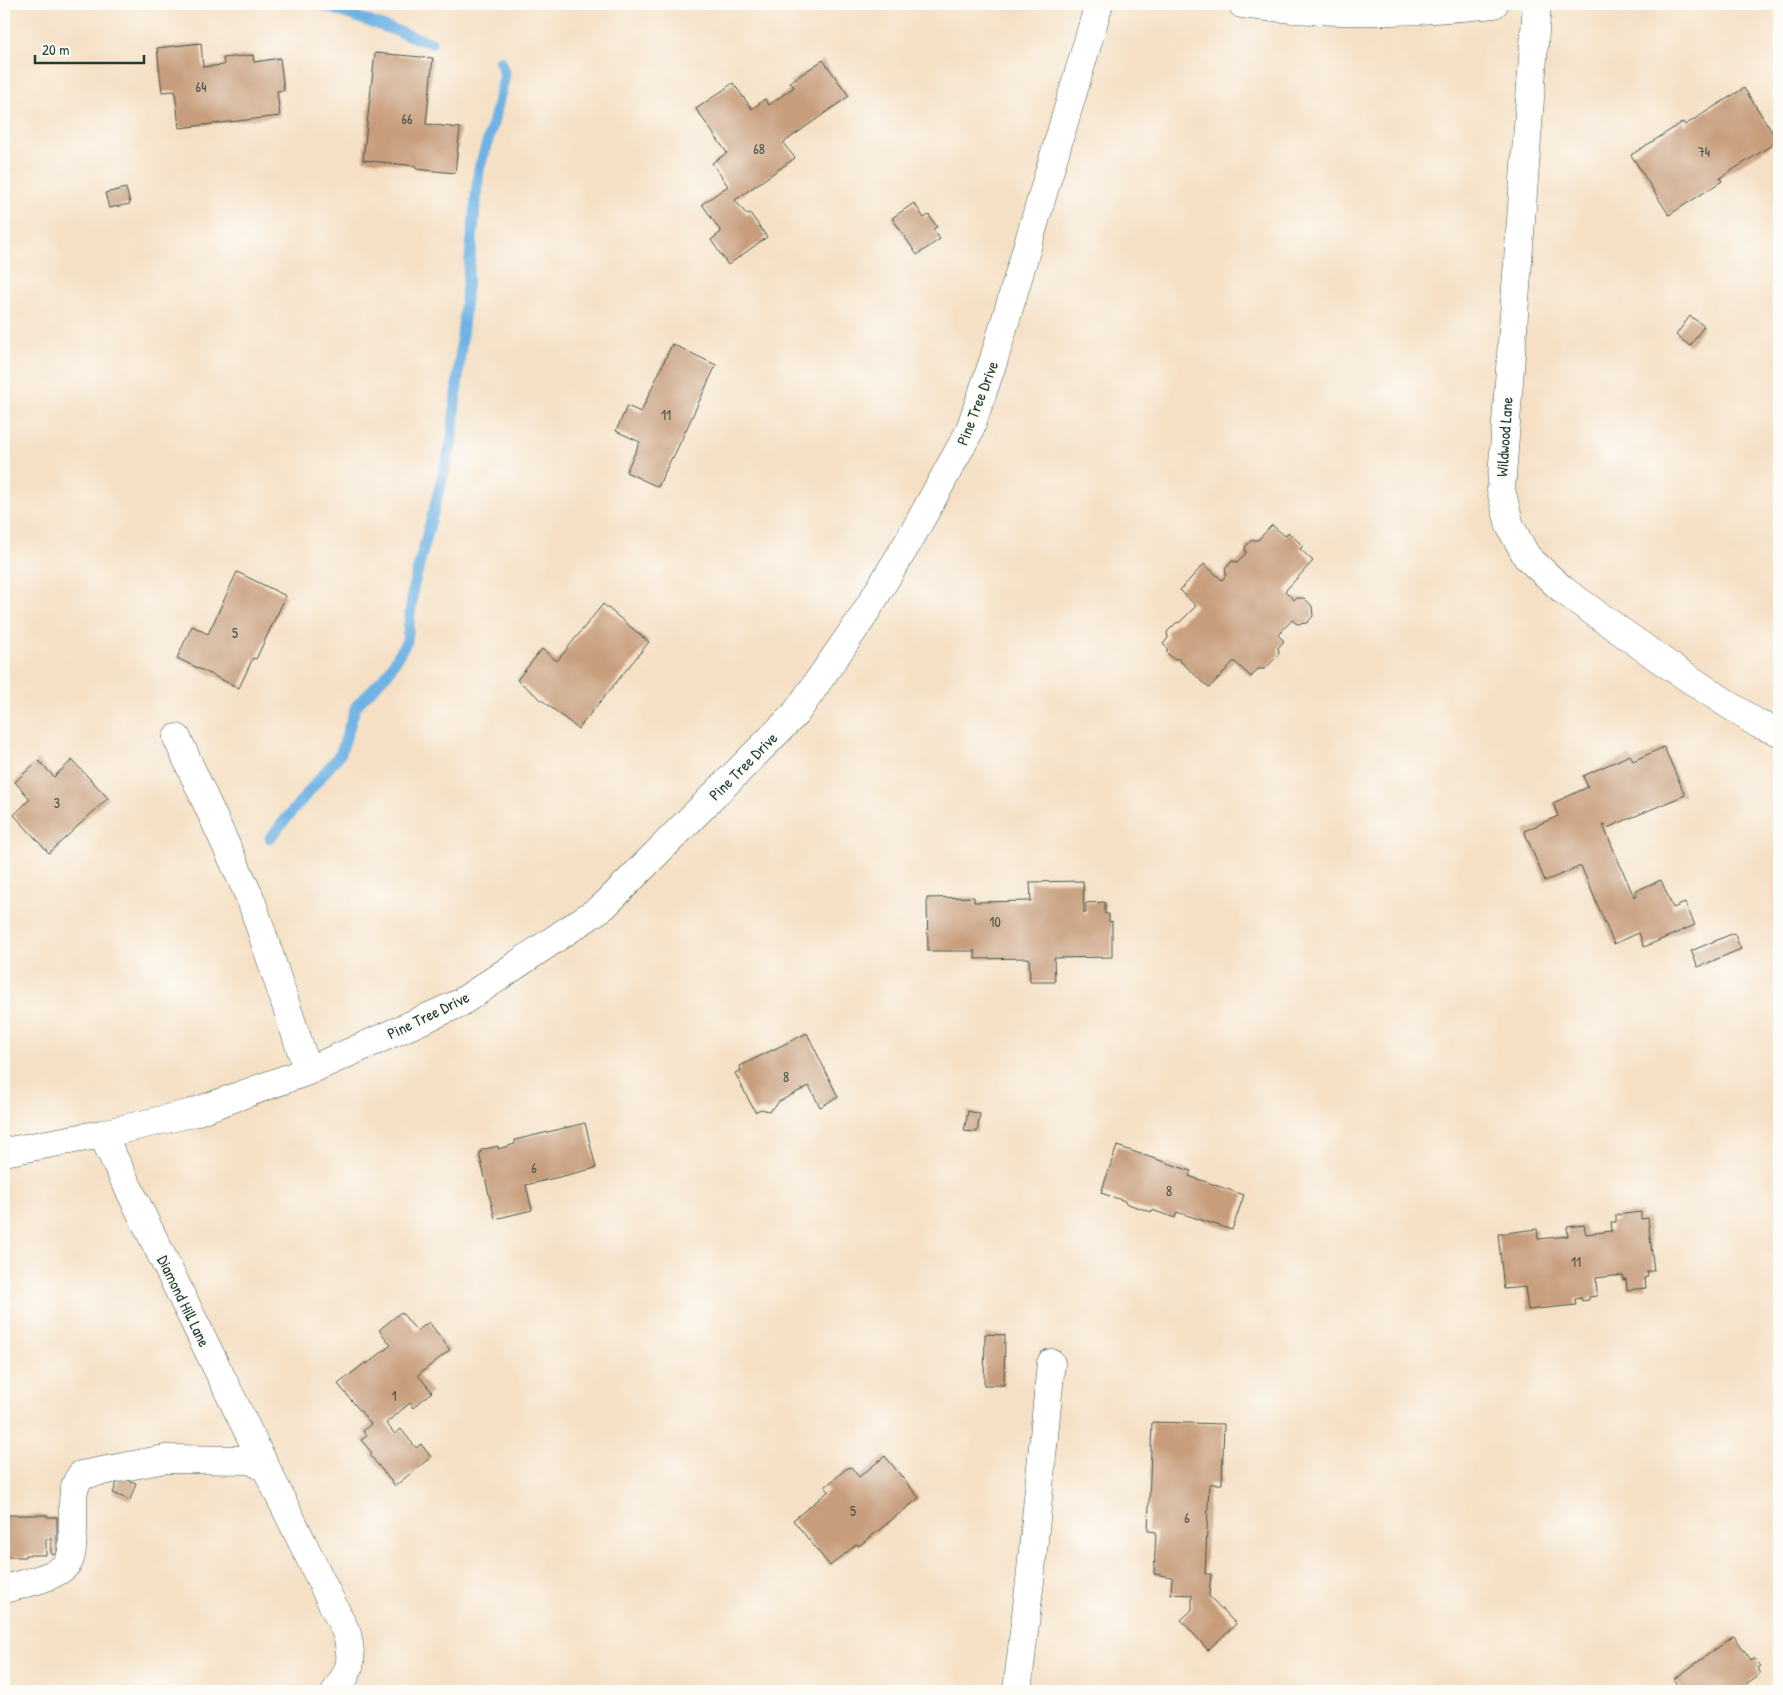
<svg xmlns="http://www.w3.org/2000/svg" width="1783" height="1695" viewBox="0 0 1783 1695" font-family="'Patrick Hand',sans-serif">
<rect width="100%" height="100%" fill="#fdfcf7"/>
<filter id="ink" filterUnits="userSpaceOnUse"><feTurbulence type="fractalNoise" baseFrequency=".02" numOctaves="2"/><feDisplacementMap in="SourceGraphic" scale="10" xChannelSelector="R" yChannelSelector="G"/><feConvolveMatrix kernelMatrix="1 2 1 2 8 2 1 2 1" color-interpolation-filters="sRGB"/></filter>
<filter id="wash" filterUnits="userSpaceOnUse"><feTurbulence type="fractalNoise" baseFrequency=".0096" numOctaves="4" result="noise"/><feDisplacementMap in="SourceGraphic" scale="20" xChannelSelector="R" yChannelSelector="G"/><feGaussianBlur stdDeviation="1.12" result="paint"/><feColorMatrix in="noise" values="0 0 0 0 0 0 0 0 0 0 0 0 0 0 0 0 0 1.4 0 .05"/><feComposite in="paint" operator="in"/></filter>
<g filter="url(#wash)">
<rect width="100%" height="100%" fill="#f5e0c5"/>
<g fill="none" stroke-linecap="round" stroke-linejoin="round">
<path stroke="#6eb3e4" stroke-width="11" d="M319,4l112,39
M270,838l71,-85 15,-47 32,-33 19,-32 6,-53 38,-143 28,-276 14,-45 12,-49 -5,-14"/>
</g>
<g id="blocks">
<path fill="#c79d7b" d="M201,43l2,24 21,-2 -1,-7 30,-3 1,7 26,-4 4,32 -7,1 3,25 -101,12 -4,-37 -13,1 -5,-44z
M375,53l58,5 -7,66 34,4 -5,45 -39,-4v-3l-53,-6z
M823,60l26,36 -66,47 12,15 -60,42 12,15 3,-2 17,24 -39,28 -17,-25 10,-8 -19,-28 26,-18 -16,-23 15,-10 -31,-44 37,-26 19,26 13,-10 4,6 25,-18 -4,-5z
M1744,88l34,53 -58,37 2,3 -53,34 -38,-60 52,-33 2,3z
M126,188l4,16 -21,4 -4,-15z
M914,203l10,15 5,-3 8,12 -4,2 7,10 -23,16 -25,-37z
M1690,316l14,10 -14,20 -14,-11z
M672,344l44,21 -43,93 -1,-1 -14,30 -32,-15 14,-30 -24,-11 11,-25 14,6z
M1272,525l13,11 3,-4 15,14 -3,3 13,12 -28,30 9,9 2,-2h8l8,8 1,10 -6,7 -10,1 -5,-4 -14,15 6,6 -6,7 1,6 -14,15h-7l-7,8 -17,-16 -25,27 -32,-30 -2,2 -9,-8 2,-3 -5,-5 5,-6 -1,-6 9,-9 4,-1 16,-16 -16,-16 24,-26 18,16 4,-5 -1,-6 7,-8 5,1 9,-9 -1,-6 7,-7h6z
M237,572l49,24 -30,63 -3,-1 -14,30 -62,-30 15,-32 16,8z
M603,604l46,38 -71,87 -61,-49 25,-31 15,12z
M1664,747l21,48 -78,33 -2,-4 -2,1 31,72 3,-2 -2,-4 26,-11 12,28 12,-5 10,22 -51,22 -5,-14 -25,11 -33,-78 -36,15 -21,-50 34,-15 -5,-13 35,-16 -5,-11 47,-21 3,6z
M38,760l16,17 18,-17 36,38 -59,55 -35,-38 16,-16 -15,-17z
M1083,881l1,32h2v-10l19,-1v12h4v8l3,-1v36l-58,1 1,24h-25l-1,-24 -54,1v-8h-47l-1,-53 47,-1v5l57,-1 -1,-19z
M1734,933l7,16 -43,18 -7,-16z
M807,1033l31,64 -18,10 -11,-21 -31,16 -2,4 -7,5 -8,-2 -6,3 -20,-39 6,-3 -1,-4z
M968,1111l12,3 -3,18 -13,-1z
M585,1123l11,45 -70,17 6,25 -37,9 -16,-66h2v-3l17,-4v3l17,-5v-4z
M1117,1146l74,25 -2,5 55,19 -12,35 -55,-18 -2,6 -23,-8 -1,2 -26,-9v-2l-24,-8z
M1641,1212v7l7,-1 6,53h-7l1,6h-3l1,11 -19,2 -1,-11 -3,1v-5l-27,3 1,18 -8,1v3l-7,1 -1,-3 -6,1 1,6 -48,5 -3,-23 -21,2 -6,-55 39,-5 1,10 30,-3 -1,-9 17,-2 2,9 26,-3 -1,-9h5v-7z
M401,1312l16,19 12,-9 21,28 -32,25 14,17 -19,16 -3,-5 -24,20 9,11 6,-5 15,19 5,-4 10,13 -36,29 -25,-31 2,-2 -11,-13 6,-4 -4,-5 8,-7 -33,-40 28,-22 1,2 24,-19 -12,-15z
M985,1334l20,1 -1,50h-20z
M1152,1422l72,2 -2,60h-13l-4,90h6l-2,22 27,28 -28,26 -27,-30 11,-10v-15l-21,-1 1,-17 -18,-3 2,-42 -8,-1z
M885,1456l34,42 -60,48 -2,-2 -27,22 -37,-46 36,-29 -4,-4 21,-18 5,-2 8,10z
M119,1477l17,6 -6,17 -17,-7z
M4,1515h43v2h10v37h-6v-15h-5v16h-21v2h-21z
M1734,1636l17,24 3,-2 6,8 -3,2 3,6 -18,13 3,4h-62l-9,-12z"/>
</g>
</g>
<g filter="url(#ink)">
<use href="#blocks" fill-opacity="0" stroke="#3f554a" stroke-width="1"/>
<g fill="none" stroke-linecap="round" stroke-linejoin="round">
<g stroke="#3f554a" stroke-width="29">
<path id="minor" d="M1242,4c85,11 167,9 252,0
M1537,4l-36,486 9,36 17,31 36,33 98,70 97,64 21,8
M177,738l74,162 57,171
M102,1134l164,334
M4,1152l98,-18 90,-21 116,-42 152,-68 144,-97 192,-193 66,-95 48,-79 59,-107 25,-73 105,-355
M4,1589c17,-5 59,-12 66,-30 4,-11 3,-38 3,-51 0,-13 0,-22 8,-33l84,-16 85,1 16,8 81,166c6,28 5,33 -11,57
M1017,1691l13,-110 21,-218"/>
</g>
<use href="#minor" stroke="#fff" stroke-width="28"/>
</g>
</g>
<g text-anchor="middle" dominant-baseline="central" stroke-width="4" stroke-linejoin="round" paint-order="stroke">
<g font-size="14" fill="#495546">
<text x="201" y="86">64</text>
<text x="407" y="118">66</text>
<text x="759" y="148">68</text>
<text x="1704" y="151">74</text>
<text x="666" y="414">11</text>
<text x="235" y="632">5</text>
<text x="57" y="802">3</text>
<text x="995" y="921">10</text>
<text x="786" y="1076">8</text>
<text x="534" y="1167">6</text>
<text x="1169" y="1190">8</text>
<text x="1576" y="1261">11</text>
<text x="394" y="1395">1</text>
<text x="853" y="1510">5</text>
<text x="1187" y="1517">6</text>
</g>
<g font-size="16" fill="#1f3d34" stroke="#fdfcf7">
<text transform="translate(977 403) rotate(-69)">Pine Tree Drive</text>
<text transform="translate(1504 437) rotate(-86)">Wildwood Lane</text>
<text transform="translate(743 766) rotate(-45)">Pine Tree Drive</text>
<text transform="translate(428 1015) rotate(-26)">Pine Tree Drive</text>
<text transform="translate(184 1301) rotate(64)">Diamond Hill Lane</text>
</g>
</g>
<rect width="1783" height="1695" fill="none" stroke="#fdfcf7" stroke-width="20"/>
<path d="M35 55v8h109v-8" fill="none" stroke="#1f3d34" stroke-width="2.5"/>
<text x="42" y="55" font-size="15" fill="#1f3d34" stroke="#fdfcf7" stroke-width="4" paint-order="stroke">20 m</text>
</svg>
